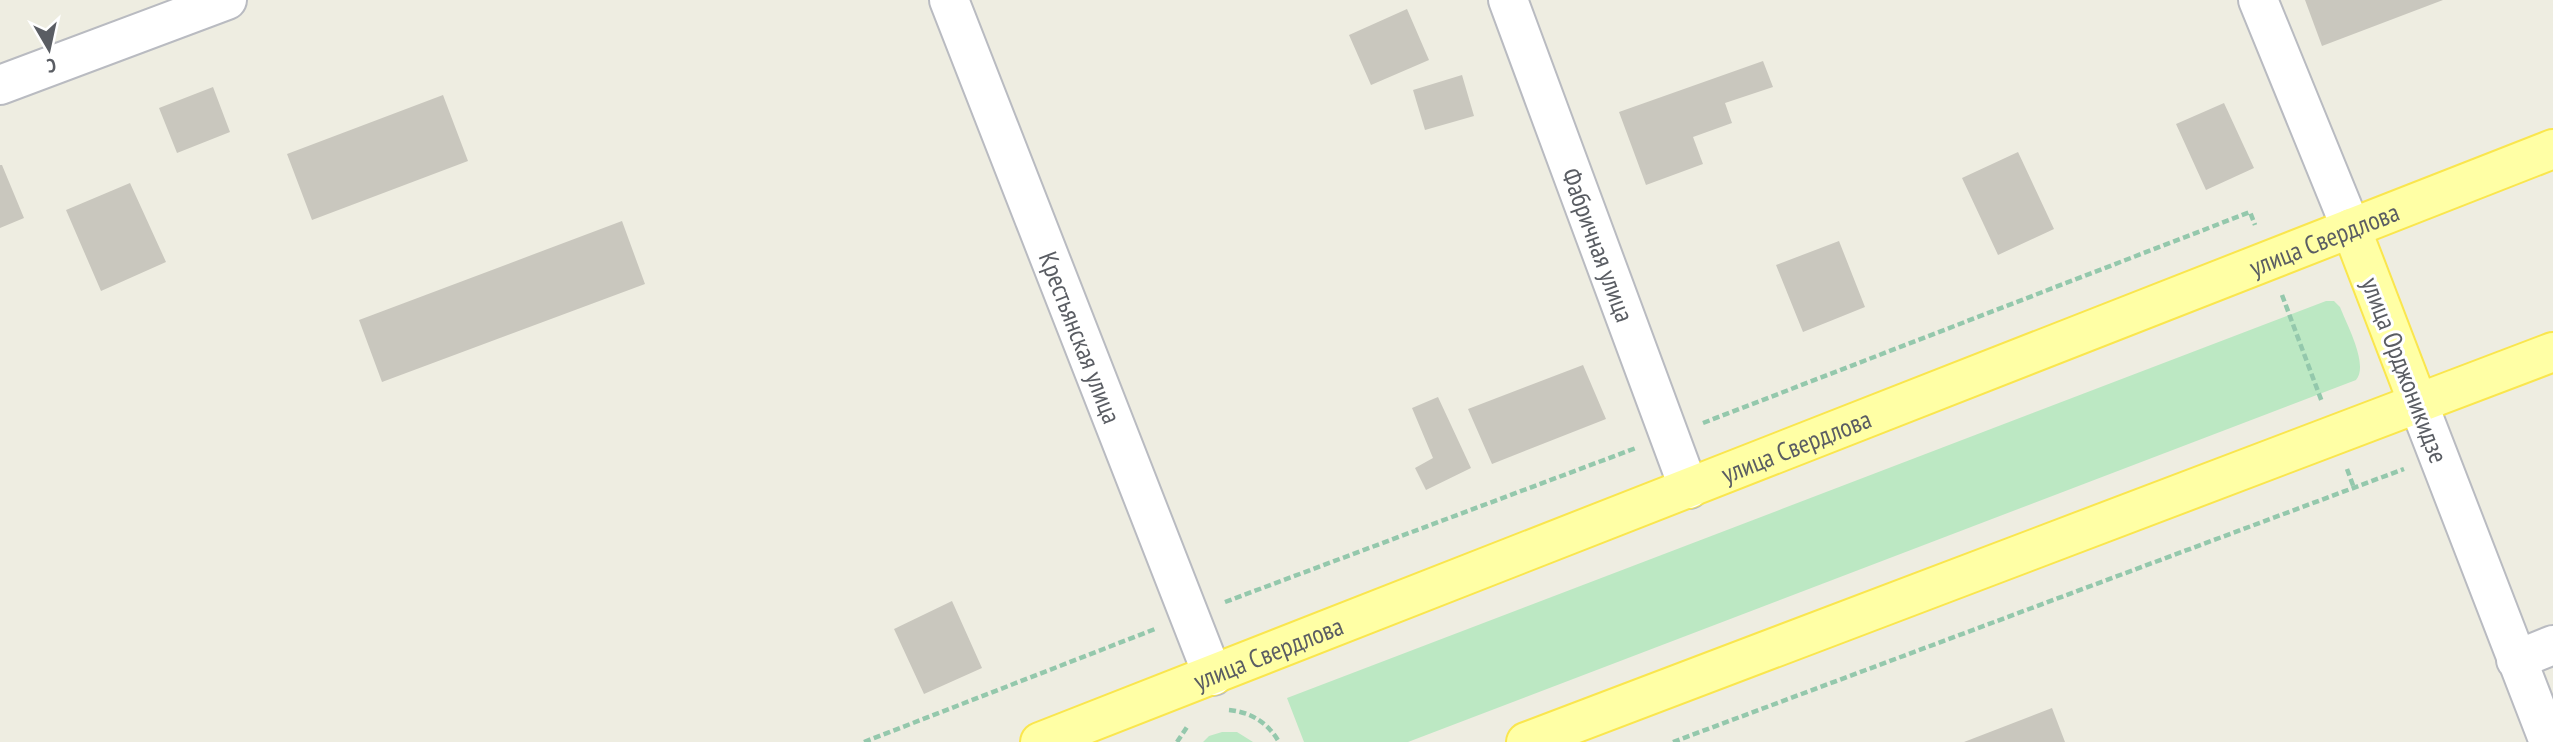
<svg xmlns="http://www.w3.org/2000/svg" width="2553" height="742" viewBox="0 0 2553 742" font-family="'PT Sans Narrow',sans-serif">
<rect width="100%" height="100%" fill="#eeede1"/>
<path fill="#bce8c3" d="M2326,301h8l6,6c7,18 29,58 16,73l-948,362h-104l-17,-44z
M1222,732h15l16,10h-50l6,-6z"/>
<path fill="#c9c7be" d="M2305,0h138l-121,46z
M1407,9l22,51 -58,25 -22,-50z
M1763,61l10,26 -48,16 7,20 -39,14 10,27 -57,21 -27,-73z
M1462,75l12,41 -49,14 -12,-40z
M213,87l17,45 -53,21 -18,-45z
M443,95l25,66 -156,59 -25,-66z
M2224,103l30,65 -48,22 -30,-66z
M2018,152l36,77 -56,26 -36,-77z
M0,165h2l22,53 -24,10z
M130,183l36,79 -65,29 -35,-81z
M622,221l23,63 -263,98 -23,-62z
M1839,241l26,66 -62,25 -27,-67z
M1583,365l23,54 -114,45 -24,-55z
M1438,397l33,71 -45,22 -11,-22 18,-10 -21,-50z
M952,601l30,67 -58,26 -30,-65z
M2052,708l13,34h-101z"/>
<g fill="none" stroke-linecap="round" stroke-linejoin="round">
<g stroke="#b9bbc1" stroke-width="42">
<g id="minor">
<path id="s1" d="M949,0l264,676"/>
<path id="s2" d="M1508,0l181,489"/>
<path d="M2258,0l93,228"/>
<path d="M0,85l227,-85"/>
<path d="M2418,403l131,339"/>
<path d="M2516,660l37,-15"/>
</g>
</g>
<g stroke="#fae64e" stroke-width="42">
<g id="major">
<path d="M2351,228l67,175"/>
<path id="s3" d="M1040,742l1513,-593"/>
<path d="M1526,742l1027,-390"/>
</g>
</g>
<path stroke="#94c8ac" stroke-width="4.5" stroke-dasharray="7 3.5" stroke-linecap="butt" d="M2282,295l40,107
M1703,423l547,-211 5,13
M2347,469l7,19
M1225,602l411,-154
M1229,710c22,2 39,13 50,32
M864,742l291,-113
M1177,742l10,-15
M1673,742l731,-273"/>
<use href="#minor" stroke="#fff" stroke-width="38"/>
<use href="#major" stroke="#ffffa5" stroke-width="38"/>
</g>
<g text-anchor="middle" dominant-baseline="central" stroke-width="6" stroke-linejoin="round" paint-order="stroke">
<g font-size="26" fill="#5a5d63" stroke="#fff">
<text stroke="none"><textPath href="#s3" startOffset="1379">улица Свердлова</textPath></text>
<text stroke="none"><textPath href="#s2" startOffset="261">Фабричная улица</textPath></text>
<text stroke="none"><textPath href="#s1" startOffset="362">Крестьянская улица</textPath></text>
<text transform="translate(2405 370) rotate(69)">улица Орджоникидзе</text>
<text stroke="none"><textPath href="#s3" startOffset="812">улица Свердлова</textPath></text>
<text stroke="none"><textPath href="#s3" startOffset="245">улица Свердлова</textPath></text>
</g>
</g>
<g transform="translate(49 49) rotate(171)" stroke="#ffffff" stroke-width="5" paint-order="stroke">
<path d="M0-5L12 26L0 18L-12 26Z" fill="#5a5d63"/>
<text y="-10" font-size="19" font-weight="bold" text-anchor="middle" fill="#5a5d63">С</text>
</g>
</svg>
